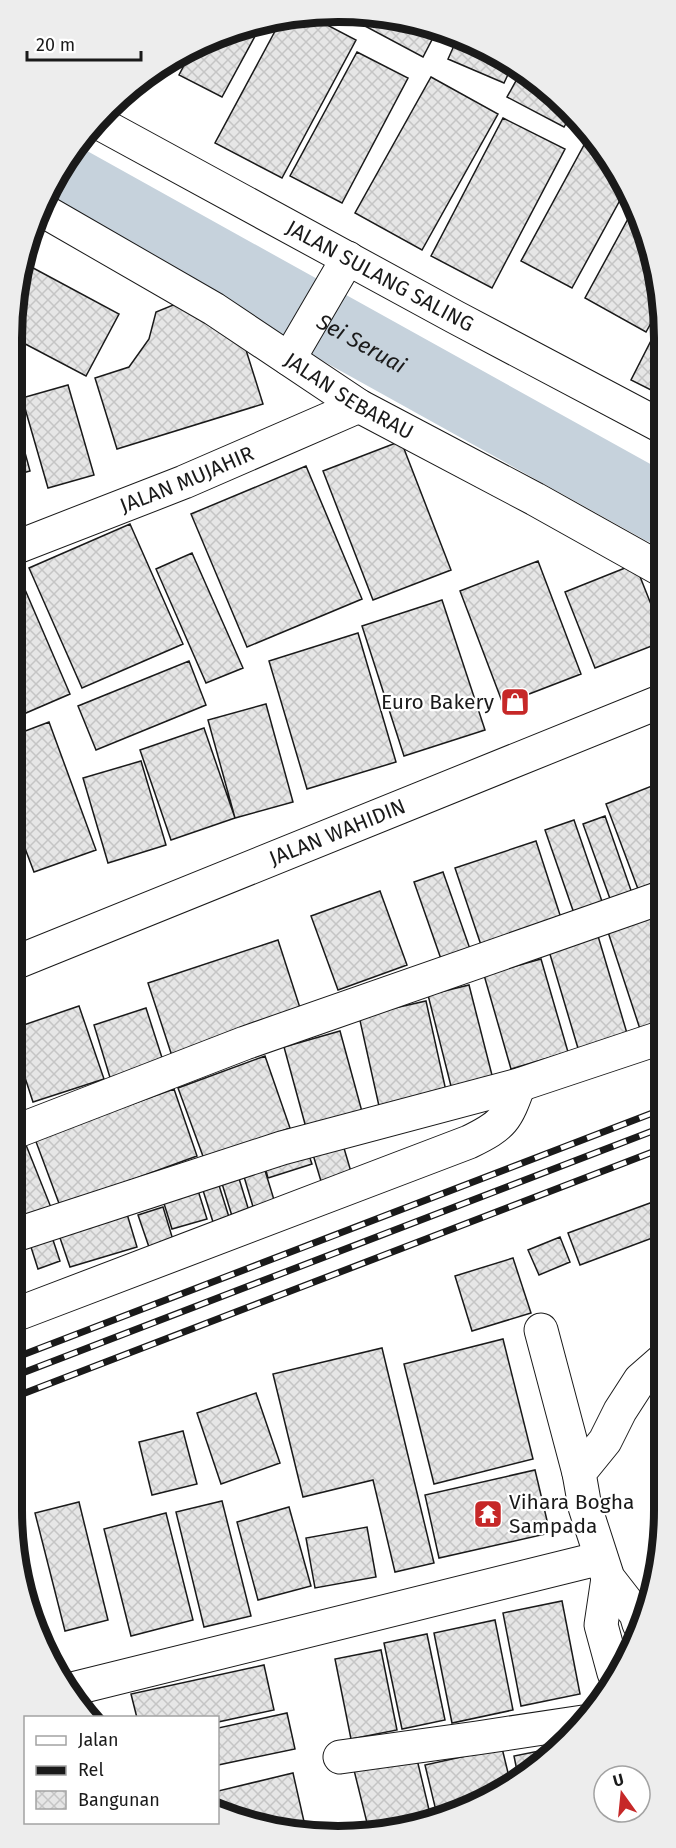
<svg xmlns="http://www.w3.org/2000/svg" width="676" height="1848" viewBox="0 0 676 1848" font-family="'Fira Sans',sans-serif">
<defs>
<pattern id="building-cross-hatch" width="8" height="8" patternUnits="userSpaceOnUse" patternTransform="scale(1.5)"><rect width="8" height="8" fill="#e6e6e6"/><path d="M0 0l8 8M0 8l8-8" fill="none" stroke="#c5c5c5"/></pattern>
</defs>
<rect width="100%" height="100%" fill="#fff"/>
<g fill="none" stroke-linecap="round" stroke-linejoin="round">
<path stroke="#c6d2dc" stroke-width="69" id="s1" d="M61,176l601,334"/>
</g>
<path fill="url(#building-cross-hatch)" stroke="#1a1a1a" stroke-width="1.5" d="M296,15l14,1 46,24 -74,138 -67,-35 66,-123z
M367,19l56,4 14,7 -14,27 -60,-32z
M260,27l-38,70 -43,-22 13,-25z
M457,39l56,25 -9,19 -56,-24z
M357,52l51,26 -66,125 -52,-27z
M522,70l50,43 -8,14 -57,-30z
M431,77l67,37 -76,136 -67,-37z
M503,118l62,31 -73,139 -61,-32z
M590,134l35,57 -53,97 -51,-27z
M635,206l4,7 22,82v10l-15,27 -61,-34z
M22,262l97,52 -33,62 -74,-39z
M178,303l63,31 22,70 -146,45 -22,-71 34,-11 20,-28 7,-27z
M661,321v74l-30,-15z
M68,385l26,90 -46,13 -26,-90z
M12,405l18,66 -18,5z
M401,441l50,129 -78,30 -50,-129z
M306,466l56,133 -115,48 -56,-133z
M130,524l53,120 -101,44 -53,-120z
M192,553l51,115 -37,15 -50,-114z
M538,561l43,113 -78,30 -43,-113z
M635,564l27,68v10l-67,26 -30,-76z
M20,578l50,116 -58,25v-138z
M442,600l43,130 -81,26 -42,-130z
M358,633l38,129 -89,27 -38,-128z
M189,661l17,44 -110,45 -18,-44z
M266,704l27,98 -58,16 -27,-98z
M49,722l47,128 -62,22 -22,-58v-78z
M204,728l31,90 -64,22 -31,-90z
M141,761l25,84 -58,18 -25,-85z
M662,782l1,97 -25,10 -32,-85z
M605,816l29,83 -21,8 -30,-83z
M574,820l32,93 -29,9 -32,-92z
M536,841l25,77 -80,27 -26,-77z
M443,872l27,77 -29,10 -27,-77z
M380,891l27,74 -69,25 -27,-74z
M663,911v110l-23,8 -33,-100z
M598,936l31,104 -49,15 -31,-104z
M278,940l24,74 -130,42 -24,-73z
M541,959l27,93 -57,17 -27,-94z
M469,985l25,98 -41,11 -25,-99z
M426,1001l22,99 -67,15 -22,-99z
M79,1006l25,73 -71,23 -21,-64v-9z
M146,1008l19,59 -53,17 -18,-59z
M340,1031l24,88 -56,16 -24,-88z
M265,1056l25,72 -86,31 -26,-71z
M174,1089l23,67 -137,50 -25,-67z
M341,1138l13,44 -30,9 -13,-43z
M24,1140l28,70 -40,16v-81z
M306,1147l6,17 -44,14 -5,-18z
M263,1164l12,39 -21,7 -12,-40z
M237,1172l12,39 -17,5 -12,-39z
M217,1179l12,38 -16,5 -12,-38z
M196,1184l11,35 -35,10 -11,-35z
M661,1199l2,5v30l-83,31 -12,-32z
M163,1207l10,33 -24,7 -11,-32z
M127,1214l10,33 -67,20 -11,-32z
M52,1237l8,24 -22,8 -8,-25z
M560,1237l10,25 -31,13 -11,-25z
M12,1255l7,24 -7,2z
M513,1258l18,55 -59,18 -17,-55z
M503,1339l30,120 -99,25 -30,-120z
M382,1348l52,215 -39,9 -22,-92 -70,17 -30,-123z
M256,1393l24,70 -59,21 -24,-71z
M183,1431l14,53 -45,11 -13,-53z
M535,1470l15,63 -111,25 -14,-63z
M222,1501l29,115 -47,11 -28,-115z
M79,1502l29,118 -43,11 -30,-118z
M289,1507l22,79 -53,14 -21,-78z
M166,1513l27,107 -62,16 -27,-107z
M367,1527l9,50 -61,11 -9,-50z
M562,1601l18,93 -59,12 -18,-93z
M495,1620l18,90 -61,13 -18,-90z
M427,1634l18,86 -43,9 -18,-86z
M381,1650l16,80 -46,9 -16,-80z
M264,1665l10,45 -56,12v-4h-81l-6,-24z
M287,1713l8,36 -77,16v-37z
M502,1748l9,37 -74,30 -12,-50z
M554,1748l-35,33 -5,-25z
M415,1751l16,67 -29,12 -33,1 -16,-65z
M293,1773l12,53 -19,4 -68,-23v-16z"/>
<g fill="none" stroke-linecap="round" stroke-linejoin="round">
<g stroke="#1a1a1a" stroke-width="35">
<g id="minor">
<path id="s2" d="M99,123l356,194 206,109"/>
<path id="s3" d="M44,211l170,98 145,97 176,93 127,71"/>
<path d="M289,359l59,-101"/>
<path id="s4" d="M12,549l172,-67 175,-76"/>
<path id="s5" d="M12,964l650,-263"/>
<path d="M12,1133l233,-90 418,-146"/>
<path d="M12,1236l270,-88 237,-63 144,-48"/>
<path d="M12,1316l457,-174c35,-17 37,-22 50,-57"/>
<path d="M541,1330l38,143"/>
<path d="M608,1578l-7,47 13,48"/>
<path d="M639,1624l-3,-10 -28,-36 -23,-71 -6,-34 26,-32 15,-30 20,-31 24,-21"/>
<path d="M72,1689l529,-131"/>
<path d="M340,1757l137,-19 106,-16"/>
</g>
</g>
<use href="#minor" stroke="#fff" stroke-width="33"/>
<g stroke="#1a1a1a" stroke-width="7">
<path id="rail" d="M12,1359l651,-250
M12,1377l651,-250
M12,1398l651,-250"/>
</g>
<use href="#rail" stroke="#fff" stroke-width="4.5" stroke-dasharray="14" stroke-linecap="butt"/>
</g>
<defs>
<g id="shop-square" transform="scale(1.5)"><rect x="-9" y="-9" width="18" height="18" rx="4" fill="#c62828" stroke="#fff"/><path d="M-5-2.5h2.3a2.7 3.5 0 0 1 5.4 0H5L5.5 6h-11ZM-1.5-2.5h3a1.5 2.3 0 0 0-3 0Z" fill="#fff"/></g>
<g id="temple-square" transform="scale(1.5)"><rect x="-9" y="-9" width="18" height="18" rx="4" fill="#c62828" stroke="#fff"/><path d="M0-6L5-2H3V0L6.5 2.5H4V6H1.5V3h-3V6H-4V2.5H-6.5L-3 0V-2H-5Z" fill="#fff"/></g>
</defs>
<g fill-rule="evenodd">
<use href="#shop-square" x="515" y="702"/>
<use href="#temple-square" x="488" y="1514"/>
</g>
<g text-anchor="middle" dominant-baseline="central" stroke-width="4.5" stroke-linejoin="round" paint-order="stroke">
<g font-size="21" fill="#1a1a1a" stroke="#fff">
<text stroke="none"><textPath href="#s2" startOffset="320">JALAN SULANG SALING</textPath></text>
<text stroke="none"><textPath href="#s3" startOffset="357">JALAN SEBARAU</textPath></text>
<text stroke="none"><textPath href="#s4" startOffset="188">JALAN MUJAHIR</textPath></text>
<text stroke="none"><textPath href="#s5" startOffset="351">JALAN WAHIDIN</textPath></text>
</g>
<g font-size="21" fill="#1a1a1a" stroke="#fff" text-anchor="end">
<text x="494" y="702">Euro Bakery</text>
<text x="509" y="1502" text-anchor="start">Vihara Bogha<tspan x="509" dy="24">Sampada</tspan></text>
</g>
<g font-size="22" font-style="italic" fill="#1a1a1a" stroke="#fff">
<text stroke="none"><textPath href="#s1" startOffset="344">Sei Seruai</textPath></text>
</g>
</g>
<path d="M0 0H676V1848H0ZM338 22H338A316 316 0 0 1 654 338V1510A316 316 0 0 1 338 1826H338A316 316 0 0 1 22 1510V338A316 316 0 0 1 338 22Z" fill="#ededed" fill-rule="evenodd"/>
<path fill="none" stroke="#1a1a1a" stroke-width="8" d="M338 22H338A316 316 0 0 1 654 338V1510A316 316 0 0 1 338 1826H338A316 316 0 0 1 22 1510V338A316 316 0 0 1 338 22Z"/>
<rect x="24" y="1716" width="195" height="108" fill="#ffffff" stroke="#a3a3a3" stroke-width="1.5"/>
<rect x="36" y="1736" width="30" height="9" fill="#ffffff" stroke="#a3a3a3" stroke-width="1.5"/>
<text x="78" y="1746" font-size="18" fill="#1a1a1a">Jalan</text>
<rect x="36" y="1766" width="30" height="9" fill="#1a1a1a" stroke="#a3a3a3" stroke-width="1.5"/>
<text x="78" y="1776" font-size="18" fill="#1a1a1a">Rel</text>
<rect x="36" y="1791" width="30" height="18" fill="url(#building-cross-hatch)" stroke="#a3a3a3" stroke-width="1.5"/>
<text x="78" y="1806" font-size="18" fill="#1a1a1a">Bangunan</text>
<g transform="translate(622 1794) rotate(345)"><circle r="28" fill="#ffffff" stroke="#a3a3a3" stroke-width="1.5"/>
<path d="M0-4.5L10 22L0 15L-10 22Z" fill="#c62828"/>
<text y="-9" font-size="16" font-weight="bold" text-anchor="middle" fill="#1a1a1a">U</text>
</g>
<path d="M27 51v9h114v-9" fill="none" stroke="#1a1a1a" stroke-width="3"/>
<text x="36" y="51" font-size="18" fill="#1a1a1a" stroke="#ffffff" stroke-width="4.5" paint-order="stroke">20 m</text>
</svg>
